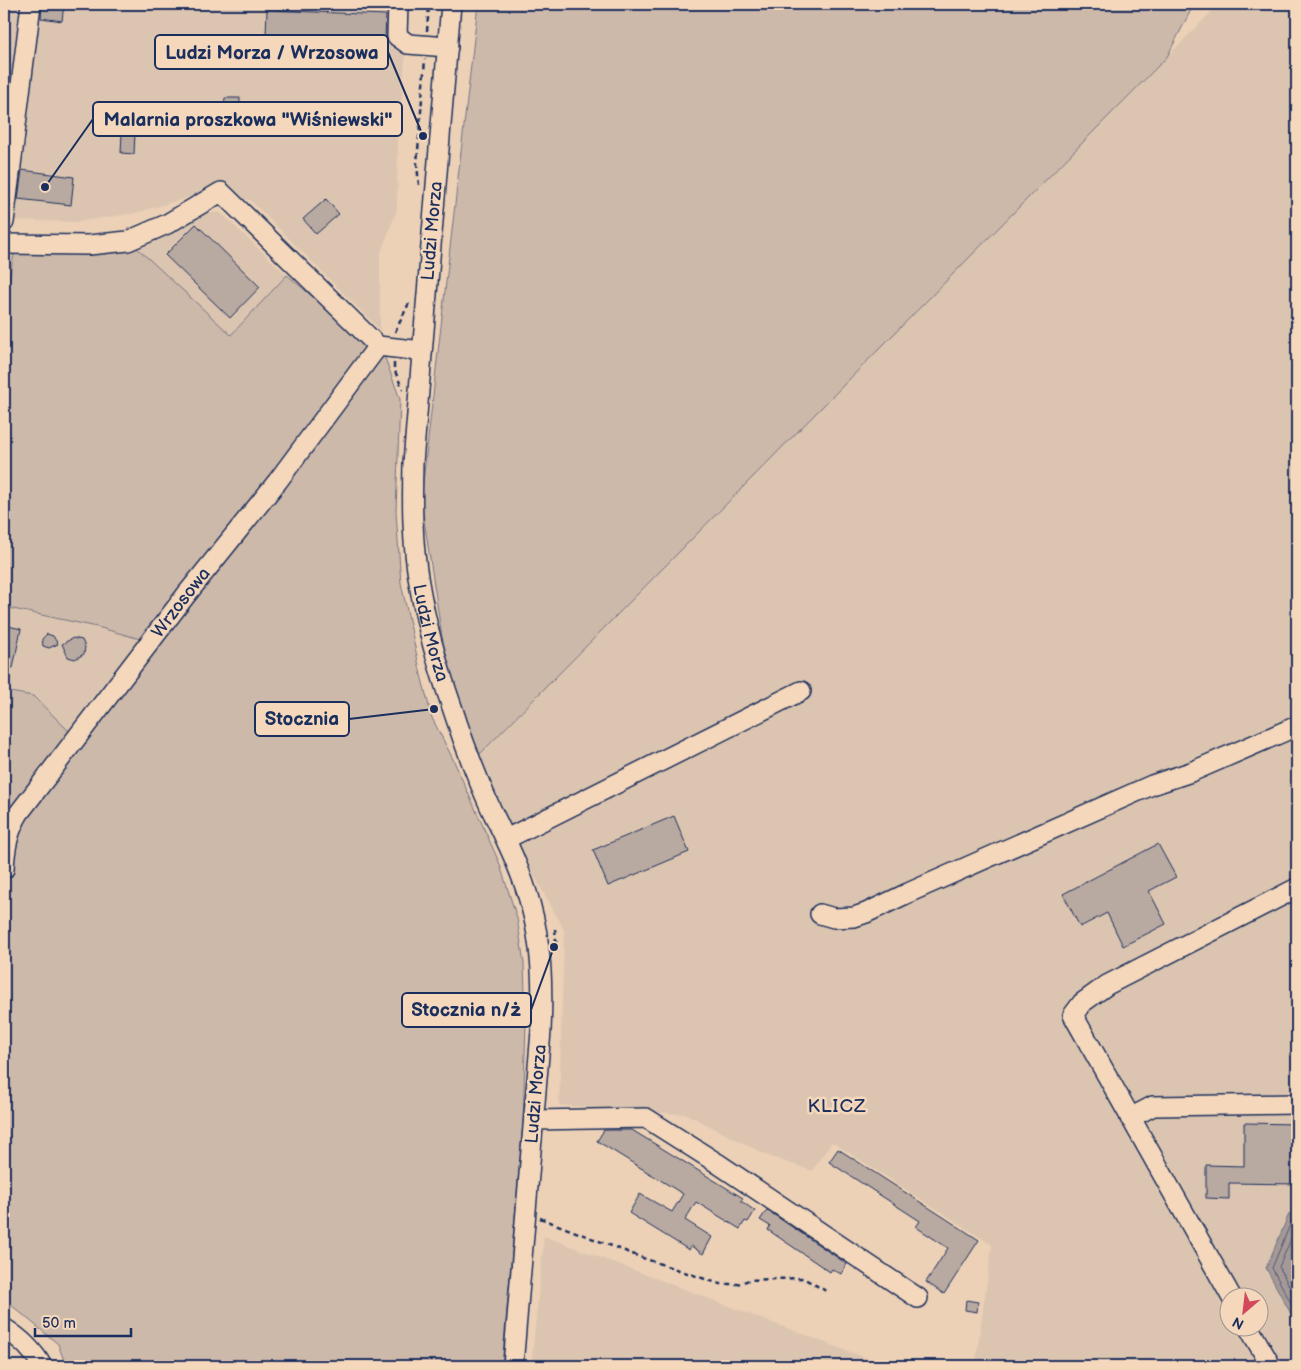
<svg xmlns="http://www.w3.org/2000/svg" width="1301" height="1370" viewBox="0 0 1301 1370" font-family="'Balsamiq Sans',sans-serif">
<rect width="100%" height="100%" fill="#ecd1b7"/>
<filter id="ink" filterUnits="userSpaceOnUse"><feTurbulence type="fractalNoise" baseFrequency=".02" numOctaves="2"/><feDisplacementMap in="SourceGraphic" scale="10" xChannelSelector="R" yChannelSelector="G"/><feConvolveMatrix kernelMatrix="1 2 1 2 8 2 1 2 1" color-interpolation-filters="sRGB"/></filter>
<g filter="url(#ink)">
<path fill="#dcc5b0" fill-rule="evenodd" d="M4,4h406l-12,137 -1,69 -17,45v75l-130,-130 -50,-6 -64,19 -59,9 -73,-2z
M1219,4h78v1210h-8l-23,54 31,57v41h-322l17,-121 -160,-103 -20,29 -44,-15 -82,-42 -60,-2 -67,-7 5,-175 -92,-168zM1228,1298h30v30h-30z
M220,212l67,63 -56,61 -95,-89 65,-33z
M4,250h11l-11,53z
M4,607l93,20 47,13 -75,92 -36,-36 -29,-5z
M544,1236l343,130h-356z"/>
<path fill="#cdb9aa" stroke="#747484" d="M478,4h716l-27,53 -695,705 -30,-125 -21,-137z
M136,247l95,88 56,-60 98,83 15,41 -4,113 5,71 20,92 11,43 21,41 46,103 18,56 7,45 2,59 -3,101 -21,243h-436l-8,-22 -54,-45v-608l29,5 37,36 74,-92 -47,-13 -93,-20v-304l11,-53z"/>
<path fill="#a59998" stroke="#6e6f81" d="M1289,1214h8v111l-31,-57z"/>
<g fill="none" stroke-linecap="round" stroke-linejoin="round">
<path stroke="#525975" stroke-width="1" d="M1297,1219l-5,1 -20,48 25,46
M1297,1225l-18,42 18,34"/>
</g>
<path fill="#b8a9a1" stroke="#1b2f5e" d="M42,4h22l-2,17 -21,-3z
M267,10l119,5 -2,48 -119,-5z
M225,98h15l-1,33 -15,-1v-8h-6v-13h6z
M122,133h13l-1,21 -13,-1z
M22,170l52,7 -3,28 -53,-6z
M326,199l13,15 -23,20 -13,-15z
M196,224l64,63 -30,31 -65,-63z
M4,625l17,4 -8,39 -9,-2z
M47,634l6,2 5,8 -9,4 -6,-2 -1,-7z
M73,638l9,2 3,7 -1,7 -9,5 -7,-2 -6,-13z
M674,816l15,36 -81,34 -15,-36z
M1158,844l18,33 -27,14 17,33 -43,22 -16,-33 -27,14 -17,-33z
M1244,1123l53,1v60l-68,-1v16l-23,-1v-33l38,1z
M604,1130h28l111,68 -2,3 14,10 -7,11 -3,-1 -5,8 -44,-27 -11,18 27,17 -9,17 -12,-8 -2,4 -60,-37 11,-19 32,18 11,-18 -86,-53z
M838,1149l141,91 -35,54 -18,-12 22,-34 -32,-21 4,-6 -91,-59z
M767,1210l80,54 -6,10 -9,-5 -2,3 -62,-42 2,-4 -10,-6z
M966,1300l12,2 -1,10 -12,-2z"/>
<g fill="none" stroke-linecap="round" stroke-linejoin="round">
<g stroke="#1b2f5e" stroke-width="22">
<g id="minor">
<path d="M398,4l-1,32 11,8 40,3"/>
<path id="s1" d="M451,4l-38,459c-1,40 -1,80 6,120 7,42 19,84 33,124 11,34 24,69 39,102 15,31 30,61 39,94 12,42 13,84 11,128l-28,335"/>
<path d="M4,222l27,-218"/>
<path d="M4,244l85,1 39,-4 39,-17 54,-32 157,154 44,5"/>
<path d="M506,839l295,-148"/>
<path id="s2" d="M4,869c1,-20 4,-38 15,-56l167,-218 91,-113 101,-136"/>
<path d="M820,914l14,4 20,-1 12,-4 42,-20 244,-108 39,-13 106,-46"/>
<path d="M1130,1118l23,-12 144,-2"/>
<path d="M534,1120l112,-2 71,45 201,135"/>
<path d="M1232,1298l-159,-283 9,-12 25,-18 190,-97"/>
<path d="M4,1328c16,10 29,22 38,38"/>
<path d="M1249,1328l22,38"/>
</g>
</g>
<path stroke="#1b2f5e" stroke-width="2.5" stroke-dasharray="5 4" stroke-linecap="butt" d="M427,31l2,-27
M419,185l-2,-21 8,-105
M395,332l15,-31
M394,363v6l9,21
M555,929l2,25
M540,1218l100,39 80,27h18l11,-4 54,-2 23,13"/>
<use href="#minor" stroke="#f5d8bb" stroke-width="19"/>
</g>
</g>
<g text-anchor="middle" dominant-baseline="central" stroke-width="5" stroke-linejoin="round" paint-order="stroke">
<g font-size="18" fill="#1b2f5e" stroke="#f5d8bb">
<text transform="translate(432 231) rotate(-85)">Ludzi Morza</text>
<text stroke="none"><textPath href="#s2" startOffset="324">Wrzosowa</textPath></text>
<text stroke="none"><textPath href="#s1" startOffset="632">Ludzi Morza</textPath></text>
<text transform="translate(536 1094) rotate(-85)">Ludzi Morza</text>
</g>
<g font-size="19" letter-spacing="1" fill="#1b2f5e" stroke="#f5d8bb">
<text x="837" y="1106">KLICZ</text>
</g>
</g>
<path fill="none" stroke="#1b2f5e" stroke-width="2" d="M423 136L388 52M45 187L93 119M434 709L349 719M554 947L531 1010"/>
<g fill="#1b2f5e" stroke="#f5d8bb" stroke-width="2">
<circle cx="423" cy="136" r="5"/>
<circle cx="45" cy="187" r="5"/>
<circle cx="434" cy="709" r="5"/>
<circle cx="554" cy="947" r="5"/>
</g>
<g fill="#f5d8bb" stroke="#1b2f5e" stroke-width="2">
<rect x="155" y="35" width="233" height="34" rx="5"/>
<rect x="93" y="102" width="309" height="34" rx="5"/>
<rect x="255" y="702" width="94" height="34" rx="5"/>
<rect x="402" y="993" width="129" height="34" rx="5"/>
</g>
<g font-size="19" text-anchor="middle" font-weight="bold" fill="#1b2f5e">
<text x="272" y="59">Ludzi Morza / Wrzosowa</text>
<text x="248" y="126">Malarnia proszkowa "Wiśniewski"</text>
<text x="302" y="725">Stocznia</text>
<text x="466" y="1016">Stocznia n/ż</text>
</g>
<rect width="1301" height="1370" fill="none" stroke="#f5d8bb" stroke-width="20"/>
<rect x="10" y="10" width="1281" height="1350" fill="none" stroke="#1b2f5e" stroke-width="2" filter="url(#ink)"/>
<g transform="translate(1244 1312) rotate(208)"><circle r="24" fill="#f5d8bb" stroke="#9e9496"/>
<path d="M0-4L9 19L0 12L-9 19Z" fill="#d1495b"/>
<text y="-8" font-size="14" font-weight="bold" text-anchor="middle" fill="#1b2f5e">N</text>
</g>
<path d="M35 1328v8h96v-8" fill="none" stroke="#1b2f5e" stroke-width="2.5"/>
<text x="42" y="1328" font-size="15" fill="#1b2f5e" stroke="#f5d8bb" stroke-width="4" paint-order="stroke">50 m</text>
</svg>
